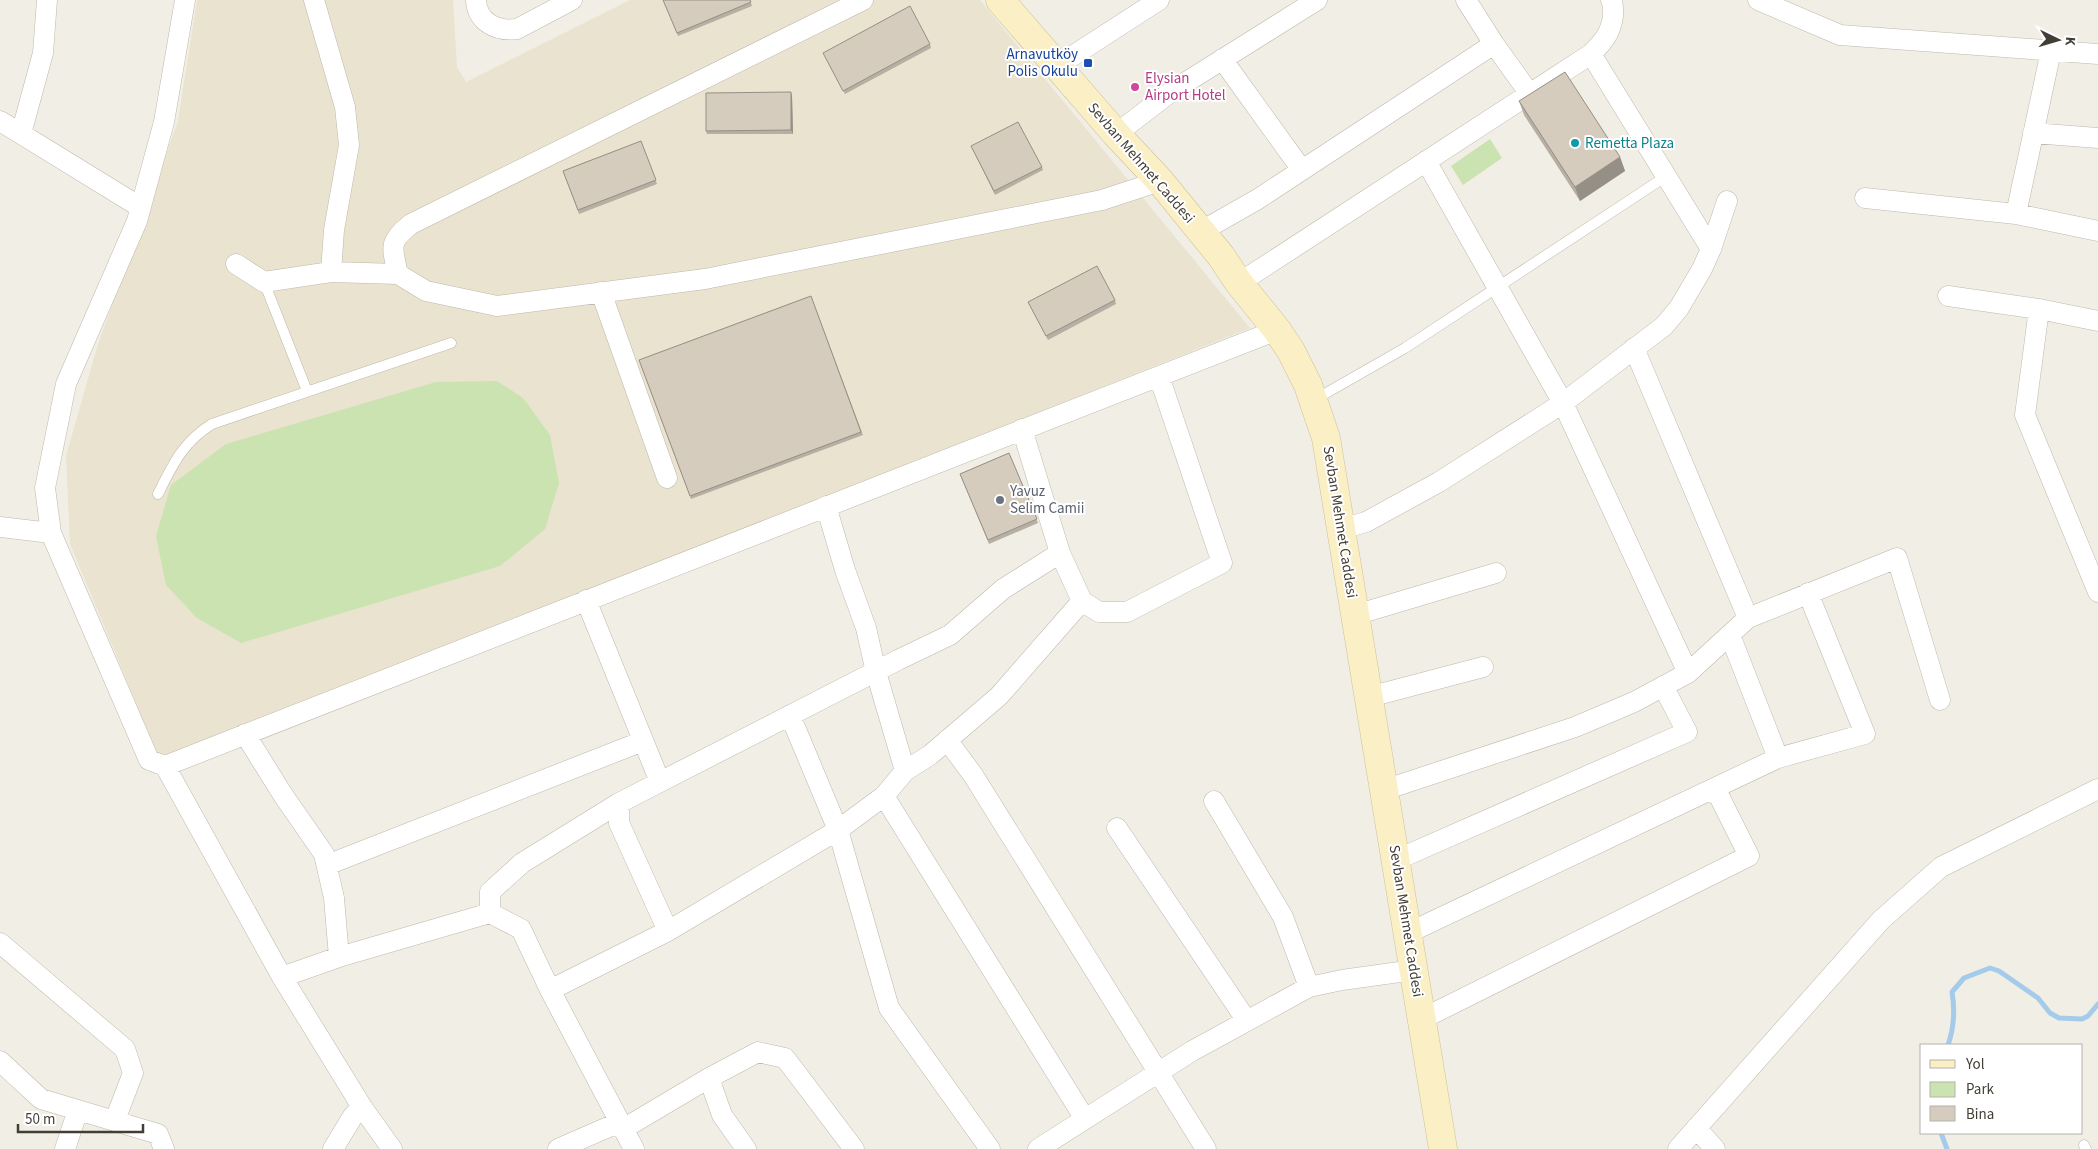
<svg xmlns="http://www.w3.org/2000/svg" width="2098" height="1149" viewBox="0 0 2098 1149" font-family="'Source Sans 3',sans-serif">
<rect width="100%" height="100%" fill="#f1eee5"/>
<path fill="#e9e3cf" d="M197,0h256l4,67 9,15 164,-82h350l270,328 -1074,428 -19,-3 -87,-209 -4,-88 32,-112 80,-223z"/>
<path fill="#cbe3b0" d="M1490,139l12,19 -39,27 -12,-19z
M497,381l26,17 27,37 9,48 -14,46 -45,37 -259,77 -44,-25 -31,-33 -10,-49 15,-51 55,-41 210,-62z"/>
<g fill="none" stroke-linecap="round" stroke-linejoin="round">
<path stroke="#a4ccea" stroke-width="5" d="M1948,1045c6,-17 7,-35 4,-53l12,-14 26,-10 9,3 39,27 12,15 9,5 23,1 6,-3 10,-12
M1941,1133l6,16"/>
<g stroke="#bfb8ab" stroke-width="11">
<path id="lane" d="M264,282l43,109
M1314,400l91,-52 260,-171
M158,494c15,-30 25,-52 54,-70l239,-81
M2084,1145l2,4"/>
</g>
<g stroke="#bfb8ab" stroke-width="21">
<path id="street" d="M185,0l-21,122 -27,99 -71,163 -21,104 6,45 98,227 16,6 1112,-436
M314,0l31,107 4,38 -15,85 -3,42
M476,0c1,22 21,32 41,29l55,-29
M863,0l-452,224c-23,18 -19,23 -13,50l28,17 71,15 208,-27 397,-79 58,-19
M1466,0l28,44 35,49
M1758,0l82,35 258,19
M1591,54l120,195
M1222,59l80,111
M1057,66l102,-66
M0,121l140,86
M2033,133l65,5
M21,134l22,-81 4,-53
M1116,134l56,-43 145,-91
M1426,161l137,242 125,270
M1865,198l151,16 82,17
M2016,214l35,-163
M1200,232l58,-33 236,-155
M236,264l28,18 67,-10 67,2
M1239,283l352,-229c12,-12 20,-21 22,-38 0,-6 1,-11 -2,-16
M601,292l66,186
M1948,296l91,13 59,12
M2039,309l-14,106 73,177
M1634,348l114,270
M1022,429l38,124 22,48 17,11h28l95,-49 -63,-187
M826,506l19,64 21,58 10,44 29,99
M0,527l51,6
M1341,529l25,-7 73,-40 124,-79 101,-77 15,-18 23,-39 9,-20 16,-48
M586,600l74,182
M1355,615l141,-42
M1730,635l48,123
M1369,697l114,-30
M790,715l48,115 51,178 101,141
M245,734l38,61 41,59 10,44 5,59
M947,740l26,35 233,374
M165,766l117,211
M1384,790l191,-63 59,-25 54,-29 60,-55 149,-60 43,142
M884,796l201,323
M1214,801l69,116 26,70
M1117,828l130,193
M1396,860l291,-128 -24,-46
M327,865l316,-124
M490,913v-21l32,-29 97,-60
M668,931l-49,-108v-20l279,-143 52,-25 53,-46 57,-36
M1408,933l370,-175 87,-24 -57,-141
M0,943l125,106 8,24 -18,47
M550,990l118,-59 170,-101 46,-34 21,-25 25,-16 69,-59 83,-95
M1422,1019l327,-163 -34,-68
M0,1061l41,38 117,35 6,15
M1696,1128l19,21
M623,1129l86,-51
M65,1149l13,-39
M333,1149l20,-33 9,-9
M392,1149l-30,-42 -80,-130 57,-20 151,-44 31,16 29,61 84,159
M558,1149l62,-27
M746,1149l-24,-34 -13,-37 49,-26 27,6 69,91
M1038,1149l154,-98 117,-64 33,-7 72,-10
M1678,1149l203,-229 60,-53 157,-78"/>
</g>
<g stroke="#cec197" stroke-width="29">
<path id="secondary" d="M1000,0l116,134 44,47 61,75 18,27 38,47 14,21 17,34 18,53 117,711"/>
</g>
<use href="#lane" stroke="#fff" stroke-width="10"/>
<use href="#street" stroke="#fff" stroke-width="20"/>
<use href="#secondary" stroke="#faefc5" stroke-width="28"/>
</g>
<path fill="#b7afa3" d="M663,0h87l2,6 -74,30z
M930,44l1,4 -86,46 -22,-41z
M792,96l1,38h-86l-1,-3z
M1519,101l101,56 5,14 -45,30 -56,-86z
M641,141l16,43 -78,30 -16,-43z
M971,146l71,21 1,3 -48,25z
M811,296l52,139 -172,64 -52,-139z
M1115,300l1,4 -68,36 -20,-38z
M1009,453l29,70 -49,21 -29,-70z"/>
<path fill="#958f85" d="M791,92l1,4 1,38 -2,-4z
M1620,157l5,14 -45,30 -5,-14z"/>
<path fill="#d5ccbe" stroke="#958f85" d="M663,0h87l1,2 -74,31z
M910,6l20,38 -87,47 -20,-38z
M1565,72l55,85 -45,30 -56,-86z
M791,92v38l-85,1v-38z
M1018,122l24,45 -48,24 -23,-45z
M641,141l15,39 -78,30 -15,-39z
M1097,266l18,34 -69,36 -18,-34z
M811,296l50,136 -171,64 -51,-136z
M1009,453l28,66 -49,21 -28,-66z"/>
<rect fill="#1a4fb4" stroke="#fff" stroke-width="2" x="1083" y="58" width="10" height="10" rx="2.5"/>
<circle fill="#d1479c" stroke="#fff" stroke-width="2" cx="1135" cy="87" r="5"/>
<circle fill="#0f9aa8" stroke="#fff" stroke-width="2" cx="1575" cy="143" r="5"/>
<circle fill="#6b7280" stroke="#fff" stroke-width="2" cx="1000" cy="500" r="5"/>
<g text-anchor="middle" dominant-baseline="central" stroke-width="4" stroke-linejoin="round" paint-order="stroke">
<g font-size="15" fill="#164399" stroke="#fff" text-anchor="end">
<text x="1078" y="54">Arnavutköy<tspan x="1078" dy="17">Polis Okulu</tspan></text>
</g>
<g font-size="15" fill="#b23c85" stroke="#fff" text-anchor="start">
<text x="1145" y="78">Elysian<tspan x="1145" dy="17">Airport Hotel</tspan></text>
</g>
<g font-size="15" fill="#0d838f" stroke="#fff" text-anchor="start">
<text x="1585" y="143">Remetta Plaza</text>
</g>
<g font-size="15" fill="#433e35" stroke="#fff">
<text transform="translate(1141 163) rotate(49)">Sevban Mehmet Caddesi</text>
<text transform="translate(1340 522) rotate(81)">Sevban Mehmet Caddesi</text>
<text transform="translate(1406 921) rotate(81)">Sevban Mehmet Caddesi</text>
</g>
<g font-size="15" fill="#5b616d" stroke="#fff" text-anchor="start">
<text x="1010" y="491">Yavuz<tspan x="1010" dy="17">Selim Camii</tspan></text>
</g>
</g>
<rect x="1920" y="1044" width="162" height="90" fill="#ffffff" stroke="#b4b2ae"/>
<rect x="1930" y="1060" width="25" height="8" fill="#faefc5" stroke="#b4b2ae"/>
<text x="1966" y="1069" font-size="15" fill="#433e35">Yol</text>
<rect x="1930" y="1082" width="25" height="15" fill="#cbe3b0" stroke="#b4b2ae"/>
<text x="1966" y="1094" font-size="15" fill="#433e35">Park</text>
<rect x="1930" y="1106" width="25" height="15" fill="#d5ccbe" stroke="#b4b2ae"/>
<text x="1966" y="1119" font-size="15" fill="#433e35">Bina</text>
<g transform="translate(2058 40) rotate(95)" stroke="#ffffff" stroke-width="4" paint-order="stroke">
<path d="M0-4L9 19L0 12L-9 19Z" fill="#433e35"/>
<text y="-8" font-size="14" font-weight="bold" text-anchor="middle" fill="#433e35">K</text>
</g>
<path d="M18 1124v8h125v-8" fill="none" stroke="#433e35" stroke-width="2.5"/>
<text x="25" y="1124" font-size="15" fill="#433e35" stroke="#ffffff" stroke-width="4" paint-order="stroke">50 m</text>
</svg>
